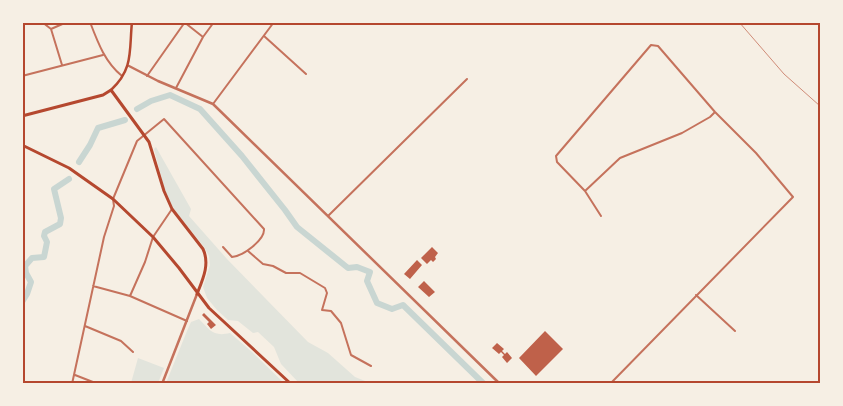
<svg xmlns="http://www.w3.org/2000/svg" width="843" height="406" viewBox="0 0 843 406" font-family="'PT Sans Narrow',sans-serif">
<rect width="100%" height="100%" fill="#f6efe4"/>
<path fill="#e2e4dc" d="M156,147l35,62 -2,7 38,43 81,83 20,11 27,24 15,6h-71l-18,-19 -7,-17 -16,-15 -5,1 -15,-12 -10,-1 -11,-10 -10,-12 -4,-11 7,-22 -1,-9 -5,-9 -31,-39 -8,-17 -11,-42z
M199,319c11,11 14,18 31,14l22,19 32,31h-118l21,-52 4,-9z
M138,358l26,10 -6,15h-27z"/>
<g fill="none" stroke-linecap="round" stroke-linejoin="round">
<path stroke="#c9d6d2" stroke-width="6" d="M137,109l14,-8 19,-6 30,14 42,47 43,54 12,17 51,41 9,-1 13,5 -3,9 10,22 15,6 11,-4 81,79
M79,162l11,-17 8,-17 27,-8
M22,302l5,-8 4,-12 -5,-9 -1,-7 7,-8 12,-1 3,-15 -3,-6 1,-4 15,-8 1,-6 -7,-29 15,-10"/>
</g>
<path fill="#bf614a" d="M432,247l6,6 -3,4 1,2 -3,3 -2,-2 -4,4 -6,-6z
M417,260l5,5 -12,14 -6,-5z
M424,281l11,11 -6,5 -11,-10z
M204,313l12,12 -5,4 -4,-5 2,-2 -7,-7z
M545,331l18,18 -27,27 -17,-18z
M497,343l7,6 -2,2 3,3 2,-2 5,6 -5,5 -5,-6 2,-2 -3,-3 -2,2 -7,-6z"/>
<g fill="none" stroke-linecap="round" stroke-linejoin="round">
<path stroke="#c5725c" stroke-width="2" d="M42,22l9,7
M90,22c8,21 15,40 32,54
M184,22l19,15
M22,24l2,-2
M264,36l42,38
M62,65l-11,-36 16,-7
M22,76l81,-21
M147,76l38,-54
M176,88l27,-51 11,-15
M213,104l61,-82
M585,191l35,-33 62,-25 28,-16 5,-5
M328,216l139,-137
M601,216l-16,-25 -28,-29 -1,-6 95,-111 7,1 57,66 41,41 37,44 -183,187
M248,251l15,13 10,2 13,7h14l25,15 2,5 -5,17 9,1 10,12 10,32 20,11
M93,286l37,10 57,25
M696,295l39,36
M130,296l15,-34 8,-25 19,-28
M85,326l36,15 12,11
M75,375l23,9
M72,384l32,-147 10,-31 -1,-7 24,-58 27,-22 100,110c1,11 -21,27 -32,28l-9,-10"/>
<path stroke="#c5725c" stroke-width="2.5" d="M129,66l29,15 55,23 287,280
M162,384l35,-90"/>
<path stroke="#b5482f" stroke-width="2.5" d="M111,90c23,-21 18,-40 21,-68"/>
<path stroke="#b5482f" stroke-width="3" d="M22,116l81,-21 8,-5 38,52 15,49 8,18 31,40c7,15 0,30 -6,45
M22,145l47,23 44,31 40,38 26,31 30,40 82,76"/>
<path stroke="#cf8b77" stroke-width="1" d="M739,22l45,52 36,32"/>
</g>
<rect width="843" height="406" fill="none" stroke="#f6efe4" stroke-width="48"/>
<rect x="24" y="24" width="795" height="358" fill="none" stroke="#b5482f" stroke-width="2"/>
</svg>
